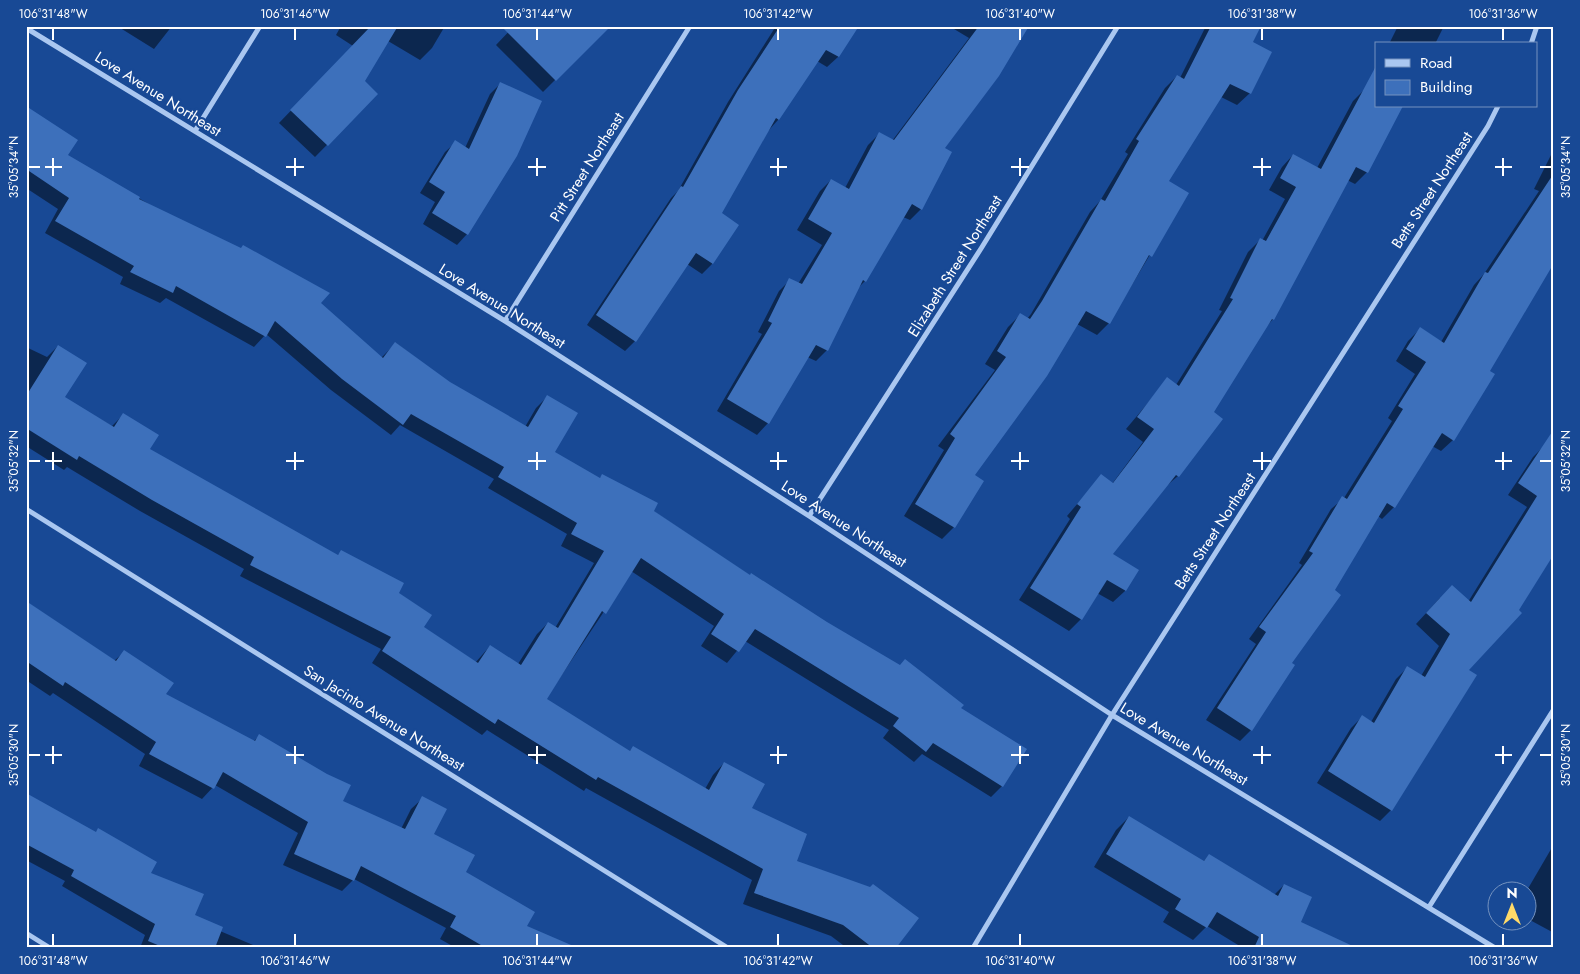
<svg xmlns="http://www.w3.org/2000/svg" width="1580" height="974" viewBox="0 0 1580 974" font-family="Jost,sans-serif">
<rect width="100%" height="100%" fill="#184995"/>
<path fill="#0007" d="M117,26h55l-18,23z
M341,26h104l-13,22 -12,12 -32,-19 -25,40 14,13 -62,63 -36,-34 74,-77 -17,-11z
M514,26h95l-66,66 -47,-47z
M776,26h68l9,6 -15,25 -11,10 -10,-6 -39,59 -10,11 -48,83 -8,50 -10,10 -15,-10 -52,77 -10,10 -38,-26 84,-127 7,-7 50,-89z
M949,26h78l-84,123 -22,60 -11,11 -7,-3 -38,64 -8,8 -30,61 -11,11 -9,-4 -39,66 -11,12 -40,-24 45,-77 -4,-2 21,-41 11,-11 8,4 24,-39 -25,-15 23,-39 11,-11 14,8 23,-43 11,-11 13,7 77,-103z
M1206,26h54l-8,17 -2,50 -13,12 -16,-8 -54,85 20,11 -78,130 -12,12 -20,-11 -104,152 -19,51 -12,12 -38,-23 40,-66 -6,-4 57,-76 -10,-6 23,-37 12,-12 7,4 4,-5 59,-102 10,-11 28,-47 -3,-2 40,-64 12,-12 3,2z
M1398,26h46l-9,18h-46z
M1376,68v38l-9,66 -12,12 -8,-4 -74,139 -8,9 -53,84 -34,64 -13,11 -54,67 26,17 -12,20 -12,11 -16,-9 -16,26 -12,12 -50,-31 51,-81 -3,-3 34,-40 11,8 31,-42 -17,-13 42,-50 8,6 46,-74 -3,-1 29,-58 12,-12 2,1 23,-42 -16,-9 13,-23 11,-12 24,13 36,-67 12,-12z
M500,84l16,71 -49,79 -10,11 -34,-21 12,-22 -15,-9 25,-41 11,-10 9,6 25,-54z
M26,107l41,49 252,148 62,54 15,-15 53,40 76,44 11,-19 11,-11 6,55 46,27 3,-3 148,101 209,132 43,77 -11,11 -69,-43 -8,8 -31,-24 6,-8 -144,-89 -18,22 -26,-17 13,-20 -83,-55 -86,129 84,52 4,-4 72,41 8,-14 11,-12 26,45 46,54 99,86h-48l-16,-12 -88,-32 9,-24 -166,-92 -2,3 -97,-61 -5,5 -110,-72 9,-14 -141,-73 4,-7 -104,-58 -73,-44 -3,3 -38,-24v-99l21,10 11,-11 6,52 48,28 11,-11 26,35 188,106 4,-4 56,42 25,34 53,35 15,-17 28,18 19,-30 11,-11 7,5 39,-65 -33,-17 6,-12 -79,-46 6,-9 -94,-54 -9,10 -60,-45 -65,-56 -12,13 -88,-49 -6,5 -40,-19 3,-7 -78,-44 13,-24 -32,-21z
M1554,149v112l-66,110 -35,69 -12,11 -9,-5 -38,61 -12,12 -4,-3 -127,214 -11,11 -34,-21 50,-76 -7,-5 53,-74 -3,-2 32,-54 13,-11 48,-77 -4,-3 27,-44 -19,-13 12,-20 12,-12 21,13 33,-57 10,-11 55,-83 -5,-2z
M1544,446l10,106 -87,119 -76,139 -11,11 -63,-38 34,-55 11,-11 9,5 25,-43 11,-11 14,8 18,-30 -23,-22 24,-26 28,4 59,-95 -19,-12 25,-38z
M26,603l88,58 10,-9 40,42 89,48 6,-6 83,66 59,27 10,-20 12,-11 9,36 32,38 61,54 51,22h-120l-16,-9 6,-11 -92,-49 -12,12 -59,-26 15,-32 -83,-48 -13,14 -63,-33 6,-12 -92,-61 -3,3 -24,-16z
M26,794l123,79 45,43 26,15 40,17h-120l5,-13 -83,-49 3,-5 -39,-21z
M1129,817l74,45 6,-7 65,40 10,-10 15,37 41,26h-97l-36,-22 -14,14 -30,-18 6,-10 -75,-45 22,-37z
M1554,844v89l-26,-14v-27h-2z"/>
<path fill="#3d70bb" d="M371,26h27l-33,55 13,13 -50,52 -38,-36z
M501,26h110l-55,55z
M780,26h79l-20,31 -13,-7 -47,70 -3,-2 -54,95 17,12 -26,39 -17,-11 -60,89 -40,-27 85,-129 2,1 55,-97z
M979,26h50l-30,50 -54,72 7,4 -30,58 -10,-6 -46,78 -3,-2 -35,71 -12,-6 -47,79 -42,-25 45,-76 -4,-2 21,-43 13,6 30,-51 -24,-14 23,-40 18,10 30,-57 15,8z
M1211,26h50l-8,16 19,10 -21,42 -21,-10 -61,97 20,12 -37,64 -3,-2 -39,69 -24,-13 -39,65 -72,99 9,6 -29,47 -40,-24 40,-66 -5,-4 56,-77 -9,-6 23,-38 10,6 12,-18 59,-102 4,2 34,-60 -3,-2 41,-64 7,4z
M1376,66v40h27l-35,67 -12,-6 -82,153 -2,-1 -58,93 9,7 -44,58 -3,-2 -63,79 26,16 -13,21 -19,-11 -25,40 -52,-32 51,-81 -4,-3 24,-30 12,9 41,-54 -17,-12 30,-40 12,9 54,-87 -3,-1 30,-60 6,3 30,-54 -16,-9 13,-24 28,15z
M500,82l42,19 -25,55 -49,79 -36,-22 13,-21 -16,-10 26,-42 14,9z
M26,106l52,34 -10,15 72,42 -1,2 102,49 2,-3 87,48 -9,10 62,55 12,-16 55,40 78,45 19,-32 31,18 -23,39 45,26 2,-4 56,29 -4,8 96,64 1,-2 76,49 73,43 5,-6 59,46 -3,3 66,41 -24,38 -70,-44 -7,9 -33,-26 6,-8 -144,-89 -16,23 -28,-18 13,-20 -83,-56 -35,56 -4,-3 -55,88 83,52 3,-5 76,44 15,-28 41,22 -13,24 55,26 -10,27 73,26 3,-3 46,34 -23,30h-23l-30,-23 -89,-32 9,-24 -165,-92 -2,3 -98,-61 -3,5 -113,-73 9,-14 -141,-72 4,-8 -102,-57 -73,-44 -2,4 -51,-32v-32l32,-51 29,18 -22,34 49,30 9,-14 36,22 -9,14 188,106 3,-5 63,33 -5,10 33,22 -8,12 54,36 12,-18 31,20 27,-43 10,6 46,-77 -33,-17 6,-11 -79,-46 6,-10 -93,-53 -8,11 -61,-46 -67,-58 -9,16 -90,-51 -3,7 -43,-21 4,-6 -79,-45 14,-23 -43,-29z
M1554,173v90l-64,108 5,3 -41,67 -12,-8 -47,75 -8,-5 -52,87 6,5 -49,68 3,2 -43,66 -35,-23 49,-76 -7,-5 54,-74 -4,-2 33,-55 5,3 56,-90 -5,-3 28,-44 -20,-13 14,-22 24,16 41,-71 3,1z
M1554,429v125l-35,56 3,3 -53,57 8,5 -85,136 -64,-40 34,-56 12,8 33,-57 18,11 25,-43 -24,-21 26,-28 19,17 66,-106 -19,-13z
M26,601l90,60 8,-11 50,33 -8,11 89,47 4,-7 68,40 24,11 -8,16 62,28 17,-33 25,13 -13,25 41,21 -9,17 69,40 -8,14 51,22h-92l-36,-21 6,-11 -95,-50 -7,15 -60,-27 14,-32 -85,-50 -9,17 -65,-35 7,-12 -91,-60 -2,4 -37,-25z
M26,793l70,39 2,-4 59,34 -6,11 53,21 -9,21 28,12 -8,21h-50l-17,-7 7,-17 -84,-48 3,-6 -48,-26z
M1129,816l75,45 5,-7 69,42 6,-12 28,13 -11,25 56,26h-103l5,-11 -42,-25 -10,16 -32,-19 6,-10 -75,-45z"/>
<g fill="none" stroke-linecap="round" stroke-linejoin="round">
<path stroke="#aac7f0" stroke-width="5" d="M26,28l479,293 304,195 303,199 383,233
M1531,44l6,-18
M195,131l65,-105
M505,321l185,-295
M26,509l702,439
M809,516l173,-269 136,-221
M1429,907l125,-198
M26,933l24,15
M973,948l139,-233 376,-589 10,-20"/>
</g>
<path fill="none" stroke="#fff" stroke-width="2" d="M53,28v12M295,28v12M537,28v12M778,28v12M1020,28v12M1262,28v12M1503,28v12M53,158v18M295,158v18M537,158v18M778,158v18M1020,158v18M1262,158v18M1503,158v18M28,167h12M45,167h17M286,167h18M528,167h18M770,167h17M1011,167h18M1253,167h18M1495,167h17M1540,167h12M53,452v18M295,452v18M537,452v18M778,452v18M1020,452v18M1262,452v18M1503,452v18M28,461h12M45,461h17M286,461h18M528,461h18M770,461h17M1011,461h18M1253,461h18M1495,461h17M1540,461h12M53,746v18M295,746v18M537,746v18M778,746v18M1020,746v18M1262,746v18M1503,746v18M28,755h12M45,755h17M286,755h18M528,755h18M770,755h17M1011,755h18M1253,755h18M1495,755h17M1540,755h12M53,934v12M295,934v12M537,934v12M778,934v12M1020,934v12M1262,934v12M1503,934v12"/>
<g text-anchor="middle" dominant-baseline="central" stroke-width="4.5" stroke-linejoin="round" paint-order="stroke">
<g font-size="15" fill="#fff" stroke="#184995">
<text transform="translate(158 94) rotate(32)">Love Avenue Northeast</text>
<text transform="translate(587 167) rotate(-58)">Pitt Street Northeast</text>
<text transform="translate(1432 190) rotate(-57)">Betts Street Northeast</text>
<text transform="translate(955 266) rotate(-58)">Elizabeth Street Northeast</text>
<text transform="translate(502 306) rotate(32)">Love Avenue Northeast</text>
<text transform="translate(844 524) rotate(33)">Love Avenue Northeast</text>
<text transform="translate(1215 531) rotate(-57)">Betts Street Northeast</text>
<text transform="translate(384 718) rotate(32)">San Jacinto Avenue Northeast</text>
<text transform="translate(1184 744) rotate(31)">Love Avenue Northeast</text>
</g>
</g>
<rect width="1580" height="974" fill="none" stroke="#184995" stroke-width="55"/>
<rect x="1375" y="42" width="162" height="65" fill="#184995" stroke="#7492bf"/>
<rect x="1385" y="59" width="25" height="8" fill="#aac7f0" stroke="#7492bf"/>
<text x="1420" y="68" font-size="15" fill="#ffffff">Road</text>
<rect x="1385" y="80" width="25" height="15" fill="#3d70bb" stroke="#7492bf"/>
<text x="1420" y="92" font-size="15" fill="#ffffff">Building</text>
<g transform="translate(1512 906)"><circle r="24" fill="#184995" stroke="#7492bf"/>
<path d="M0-4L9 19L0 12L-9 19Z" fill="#ffda69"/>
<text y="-8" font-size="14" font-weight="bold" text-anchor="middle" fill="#ffffff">N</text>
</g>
<rect x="28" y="28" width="1524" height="918" fill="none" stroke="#fff" stroke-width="2"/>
<g font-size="12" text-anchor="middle" fill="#fff">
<text x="53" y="18">106°31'48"W</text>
<text x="295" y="18">106°31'46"W</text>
<text x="537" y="18">106°31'44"W</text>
<text x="778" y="18">106°31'42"W</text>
<text x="1020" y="18">106°31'40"W</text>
<text x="1262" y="18">106°31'38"W</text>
<text x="1503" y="18">106°31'36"W</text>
<text transform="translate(14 167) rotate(-90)" y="4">35°05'34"N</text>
<text transform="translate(1566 167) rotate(-90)" y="4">35°05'34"N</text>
<text transform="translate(14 461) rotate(-90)" y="4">35°05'32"N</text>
<text transform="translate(1566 461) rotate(-90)" y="4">35°05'32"N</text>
<text transform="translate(14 755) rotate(-90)" y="4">35°05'30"N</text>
<text transform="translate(1566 755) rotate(-90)" y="4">35°05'30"N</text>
<text x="53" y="965">106°31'48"W</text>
<text x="295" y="965">106°31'46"W</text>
<text x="537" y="965">106°31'44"W</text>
<text x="778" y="965">106°31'42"W</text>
<text x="1020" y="965">106°31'40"W</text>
<text x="1262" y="965">106°31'38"W</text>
<text x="1503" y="965">106°31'36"W</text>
</g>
</svg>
